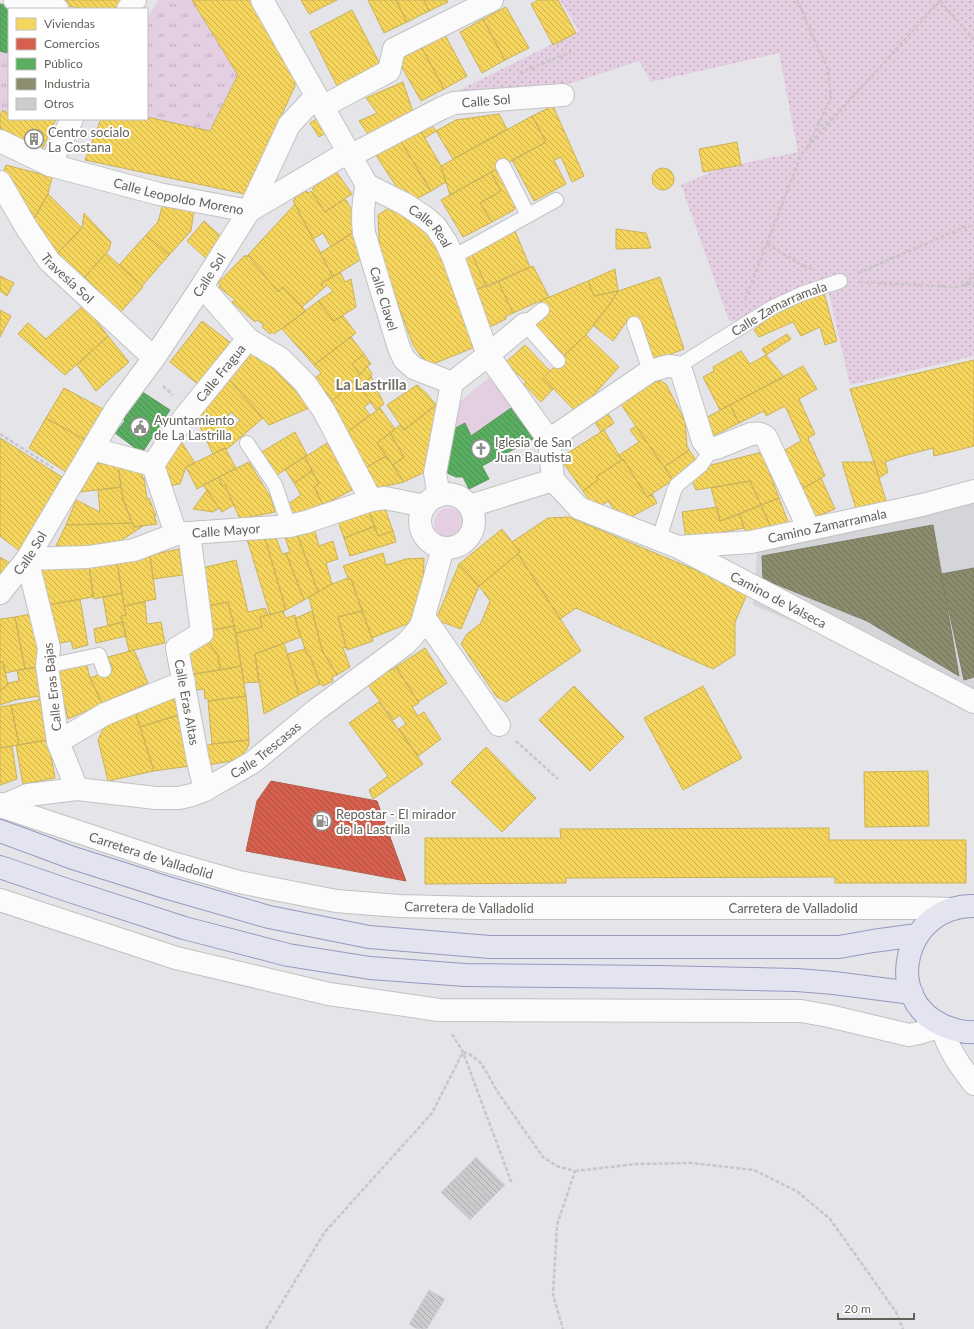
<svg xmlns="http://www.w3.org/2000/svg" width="974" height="1329" viewBox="0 0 974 1329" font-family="Lato,sans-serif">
<defs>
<pattern id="grass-dots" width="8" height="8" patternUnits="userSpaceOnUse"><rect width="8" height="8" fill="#e4cfe2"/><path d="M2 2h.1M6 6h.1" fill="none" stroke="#bcabba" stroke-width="1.8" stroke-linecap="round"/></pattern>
<pattern id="park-tufts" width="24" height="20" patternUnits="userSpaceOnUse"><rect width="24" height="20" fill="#e4cfe2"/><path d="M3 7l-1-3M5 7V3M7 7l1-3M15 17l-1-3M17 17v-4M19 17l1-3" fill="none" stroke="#bcabba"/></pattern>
<pattern id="homes-back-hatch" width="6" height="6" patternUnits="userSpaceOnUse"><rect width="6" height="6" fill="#f6d55c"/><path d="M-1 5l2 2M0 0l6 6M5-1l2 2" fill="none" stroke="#cbb04f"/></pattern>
<pattern id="shops-back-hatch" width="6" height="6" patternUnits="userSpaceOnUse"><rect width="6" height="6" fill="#d6604d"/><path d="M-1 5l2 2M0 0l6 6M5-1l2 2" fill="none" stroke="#a84f40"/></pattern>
<pattern id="public-back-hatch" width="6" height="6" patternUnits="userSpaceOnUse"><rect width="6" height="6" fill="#5aae61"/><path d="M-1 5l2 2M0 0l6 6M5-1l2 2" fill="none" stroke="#4e9153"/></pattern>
<pattern id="industry-back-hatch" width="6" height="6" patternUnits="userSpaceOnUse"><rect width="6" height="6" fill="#8c8c6e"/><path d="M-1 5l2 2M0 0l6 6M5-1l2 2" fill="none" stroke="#707059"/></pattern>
<pattern id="building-back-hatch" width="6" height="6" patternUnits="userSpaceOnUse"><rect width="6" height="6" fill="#cccccf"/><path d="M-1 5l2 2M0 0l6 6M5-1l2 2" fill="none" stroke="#a9a9ab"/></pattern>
</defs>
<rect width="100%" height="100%" fill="#e4e4e9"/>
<path fill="#d4d5d9" d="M974,502v193l-221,-90 4,-53z"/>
<path fill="url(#grass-dots)" d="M560,0h414v356l-124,29 -23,-100 -80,36h-18l-48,-136 40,-17 77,-16 -19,-99 -128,29 -12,-21 -98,32 -96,4 134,-66z"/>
<path fill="url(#park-tufts)" d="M158,0h34l46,75 -28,56 -63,-14v-98z
M9,45v65l-1,3 -5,-3 -3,5v-64l7,2z"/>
<path fill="#e4cfe2" d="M491,376l20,32 -40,28 -6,-13 -19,10 4,-23z
M434 523a15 15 0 1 1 30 0a15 15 0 1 1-30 0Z"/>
<path fill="url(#homes-back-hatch)" stroke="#cab25b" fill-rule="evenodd" d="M39,0h85l-7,9h-33z
M192,0h65l38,65v21l-50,108 -160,-34 16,-41h46v-2l63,14 28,-56z
M301,0h36l-28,14z
M368,0h28l11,22 -23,11z
M396,0h28l5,11 -22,11z
M424,0h23l1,2 -19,9z
M538,0h20l18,33 -23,12 -22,-41z
M506,7l23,41 -24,12 -22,-41z
M352,10l28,54 -43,22 -27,-54z
M483,19l22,41 -23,13 -22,-41z
M445,35l22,41 -23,13 -22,-41z
M422,48l22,41 -23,12 -23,-41z
M403,82l11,33 -44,22 -11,-16 18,-8 -11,-15z
M553,106l31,70 -12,6 -11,-25 -7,3 12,24 -32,17 -22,-41 34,-18 -14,-26z
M3,110l5,3 1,-3v9h47l-14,31 -42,-22v-13z
M499,114l8,15 -54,30 -17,-28 20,-11z
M321,116l9,14 -11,7 -9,-14z
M532,116l14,26 -96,53 -9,-29z
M430,123l6,8 -11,7 -7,-12z
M418,126l23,40 5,16 -15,9 -33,-54z
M398,137l33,54 -20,11 -11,-10 -27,-41z
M737,142l4,23 -38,7 -4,-23z
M6,165l46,12 -4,17 -15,26 -31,-43z
M652 179a11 11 0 1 1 22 0a11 11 0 1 1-22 0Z
M498,168l17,32 -1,10 -22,12 -12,-19 21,-12 -10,-19z
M335,170l17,24 -27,18 -13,-19 2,-2 -2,-2z
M491,172l10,19 -21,12 12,19 -29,15 -22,-37z
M306,191l2,2 3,-2 14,21 18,-12h3l14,24 -6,8 -23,15 -8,-14 -10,6 -20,-38 2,-1 -1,-2z
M48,194l34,34 -24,25 -23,-21 -2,-12z
M163,203l31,7 -3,21 -22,24 -23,-20 12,-13z
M295,204l38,73 -12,6 3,5 -22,19 -19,-20 -5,5 -30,-37z
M395,204l46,38 39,103 -52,21 -15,-21 -33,-89 -2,-41z
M84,213l27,29 -2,8 -26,29 -25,-26 24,-25z
M204,221l22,20 -17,20 -22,-20z
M616,229l30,4 5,15 -35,1z
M515,231l15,36 -43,20 -16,-34z
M354,232l9,26 -30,19 -13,-24z
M146,235l23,20 -27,31 -23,-21z
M106,253l37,34 -25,28 -35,-36z
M471,253l15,32 -14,7 -17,-34z
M245,255l2,2 1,-2 30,37 5,-5 23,24 -32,23 -2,-2 -2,2 -8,-7 2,-2 -7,-5 -2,2 -23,-20 3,-2 -16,-13 2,-2 -3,-2z
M533,266l16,31 -36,16 -15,-32z
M615,269l3,22 -24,5 -6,-15z
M340,272l5,10 6,-3 5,28 -22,14 -16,-20 15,-10 -6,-6 -3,3 -3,-5z
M0,276l14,7 -7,13 -7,-5z
M660,277l24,72 -36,14 -12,-45 -9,3 -17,-17 8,-13z
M498,281l15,32 -8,4 1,2 -18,9 -17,-36z
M588,281l6,15 24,-5 -8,13 -24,31 -24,22 -34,-34 17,-9 -5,-13z
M823,289l14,52 -12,4 -5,-18 -19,9 -8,-14 -34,15 -5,-7 8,-6 -2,-4z
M318,301l16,20 9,-5 13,17 -42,32 -32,-36z
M610,304l17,17 -14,20 -20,-16z
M84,305l24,31 -43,39 -47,-41 10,-11 18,16z
M0,310l11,6 -11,21z
M202,321l29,22 -32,42 -29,-23z
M787,334l4,5 -25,16 -4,-6z
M586,335l33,32 -42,46 -34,-35 23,-23 -1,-1z
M108,336l21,26 -33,29 -19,-26z
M351,337l13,17 -12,10 8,11 -28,26 -17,-23 6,-5 -7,-8z
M525,345l25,26 -7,7 10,11 -12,13 -17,-18 2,-2 -8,-8 -2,1 -11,-12z
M248,348l35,25 -2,1 28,34 -40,17 -43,-49z
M741,351l9,13 16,-9 18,22 -64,33 -17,-33 11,-6 -1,-4z
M364,354l7,10 -4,2 -7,9 -8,-11z
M974,360v86l-40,10 -1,-8 -34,9 -14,5 3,10 -9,6 -29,-89z
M367,366l5,8 -10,15 9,13 -7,5 6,8 -25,19 -13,-33 28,-26z
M803,366l14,23 -18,10 16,35 -7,4 17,38 -23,13 -19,-38 18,-10 -16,-35 -19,10 -2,-5 -25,12 -9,-18z
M226,376l37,42 -37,32 -1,-2 -12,6 -19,-40zM231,412l9,8 -7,8 -9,-7z
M371,376l13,28 -8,6 -14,-21z
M661,381l5,3 19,37 2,25 2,4 -25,17 -46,-67 27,-16z
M417,385l10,9 9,11 -32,25 -17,-25z
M64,388l39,21 -18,31 -39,-22z
M436,405l2,2 -7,62 -27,13 -11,-17 11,-8 -14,-24 10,-8 4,5z
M730,405l9,18 -32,16 -9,-17z
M380,408l15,21 -18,14 9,13 -24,14 -17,-36z
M605,409l9,14 -13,9 -9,-15z
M518,417l11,17 -12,7 -8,-17z
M46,418l39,22 -19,32 -37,-24z
M636,426l37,54 -26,17 -24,-38 -1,1 -3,-5 20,-13 -9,-12z
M604,430l18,30 -26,17 2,3 -15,11 -23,-33z
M295,432l12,23 -33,22 -14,-24z
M390,433l14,24 -11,8 -16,-22z
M177,435l18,28 -9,4 -6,17 -16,3 -1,-35z
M0,438l62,39 -40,76 -22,-17z
M327,443l27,46 -31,16 -9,-18 5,-3 -14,-27z
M225,448l11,20 -39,21 -11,-22z
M689,450l10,14 -26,16 -9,-13z
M762,452l17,46 -18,7 -11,-24 -54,9 -5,-12 16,-12z
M386,456l18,26 -32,7 -10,-19z
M305,457l7,14 -18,12 -9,-14z
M623,459l24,38 5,-3 5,9 -28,15 -11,-3 -10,-14 -12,8 -13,-18 15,-11 -2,-3z
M249,462l22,36 4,14 -35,7 -15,-34 -3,1 -3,-9z
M842,462h32l15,48 -33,-1z
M92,463l26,2 3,22 -41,5z
M118,465l23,4 2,10 1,-1 3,21 2,-1 7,18h-2l3,8 -23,3 -11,-28z
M312,471l7,13 -5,3 9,18 -30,11 -5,-12 13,-9 -7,-12z
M219,477l3,9 3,-1 9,20 -12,7 -19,-27z
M821,478l14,31 -20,8 -13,-28z
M750,481l11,24 -41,16 -9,-33z
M121,487l2,12 9,24 -66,2 10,-25 24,12 -2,-22z
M207,490l12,18 -6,4 -20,-3z
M779,498l11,29 -17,5 -12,-27z
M366,504l18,1 9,26 -15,5z
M366,504l9,22 -31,12 -8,-23z
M761,505l12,27 -23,8 -6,-12 -4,-14z
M717,507l3,14 20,-7 4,14 -58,11 -4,-27z
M569,517l179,75 -13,30v33l-22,14 -137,-61 -16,11 -42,-65 2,-2 -8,-10 36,-24z
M132,523l2,4 9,-1 -38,25 -49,-5 10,-21z
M313,524l6,22 14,-5 5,18 -12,4 6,21 -14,8 -23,-64z
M375,526l3,10 15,-5 3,11 -46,14 -6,-18z
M295,528l23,64 -14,8 -18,-47 4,-1 -7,-21z
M502,529l18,23 -41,34 -20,-22z
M274,532l8,22 4,-1 18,47 -18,10 -22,-75z
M264,535l22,75 -16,5 -23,-76z
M179,549l4,26 -30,4 -3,-24z
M383,553l3,12 20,-6 18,-1 -1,31 -11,33 -40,16 -21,-59 -2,1 -6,-14z
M518,554l63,97 -75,51 -10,-6 -35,-52 6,-10 14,-11 9,-22 -11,-15z
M150,555l6,44 -32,7 -7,-44z
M0,557l15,9 -15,21z
M236,560l12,52 17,-4 3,7 -8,2 2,10 -26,6 -8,-31 -25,5 -5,-38z
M117,562l5,31 -28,6 -5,-33z
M459,564l20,22 -18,43 -25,-9z
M89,566l4,31 -45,8 -11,-36z
M348,578l1,2 2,-1 11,32 -24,6 8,30 -3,1 7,19 -13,8 -15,-25 -13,-53 23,-13z
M122,593l4,22 -5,1 2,6 -15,4 -5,-29z
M80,599l8,46 -15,4 -2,-8 -15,3 -8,-39z
M145,602l2,22 14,-2 4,21 -36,8 -8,-35 5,-1 -2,-9z
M228,602l6,24 -27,5 -4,-24z
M283,611l3,7 9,-3 1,7 5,15 -46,17 4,28 -15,1 -8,-50 26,-6 -2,-10z
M312,611l10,39 15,25 -5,2 1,4 -10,5 -3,-2 -10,-28h-2l-3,-7 -9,-27v-4z
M362,611l11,30 -26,9 -9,-33z
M36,613l10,40 -9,2 2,12 -14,2 -10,-52z
M15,617l10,52 -20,4 -2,-11h-3v-43z
M123,622l3,14 -30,7 -2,-14z
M234,626l7,40 -21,4 -2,-15 -11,-14v-10z
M207,641l11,14 2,15 -31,5 -7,-24z
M284,643l15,52 -35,19 -9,-60z
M425,648l22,35 -29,19 -22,-35z
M305,649l3,7h2l10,28 -21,11 -12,-41z
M134,650l14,33 -46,20 -12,-25 23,-9 -5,-12z
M85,659l6,22 11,22 -15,11 -1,-3 -18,8 -3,-14 -4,1 -9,-39z
M0,662h3l5,23 -8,5z
M241,666l5,30 -38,5v-3l-3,1 -1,-10 -8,1 -7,-15z
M39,667l7,31 -7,2 -1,-4 -23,4 -15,5v-15l8,-5v-2l11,-2 -2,-11z
M396,667l23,36 -7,4 6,9 6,-4 17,27 -23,17 -19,-27 7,-5 -6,-9 -7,5 -25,-35 8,-5 -2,-2 14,-10 1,3z
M574,686l50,51 -34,34 -51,-51z
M703,686l39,72 -59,32 -39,-72z
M180,689l9,23 -49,15 -6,-19z
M246,696l2,23 1,21 -37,4 -4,-43z
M40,700l8,40 -29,5 -8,-40z
M379,702l44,62 -50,35 -4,-9 19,-14 -39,-53z
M11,705l8,40 -19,3v-41z
M134,708l20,63 -46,10 -10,-41 10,-22z
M184,713l6,53 -36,5 -14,-44z
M48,740l7,38 -32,6 -7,-39z
M249,740v4l-2,5 -6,7 -10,5 -29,5 -4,-18 14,-4z
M12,746l5,33 -17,6v-37z
M486,747l50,51 -34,34 -51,-50z
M928,771l1,55 -64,1 -1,-55z
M829,828v12h137v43h-131v-6l-269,1v5l-141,1v-46h136l-1,-9z"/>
<path fill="url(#shops-back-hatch)" stroke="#b36051" d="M271,781l106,20 29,80 -160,-30 11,-50z"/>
<path fill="url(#public-back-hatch)" stroke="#5c975f" d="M0,4l17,3 -1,2h-7v36l-2,8 -7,-2z
M141,391l29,19 -28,43 -27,-20 10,-12 -4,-5z
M511,408l22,31 -51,27 7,13 -20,10 -6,-12h-7l-7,-3 -5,-5 -1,-16 9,-9 -6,-11 19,-10 6,13z"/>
<path fill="url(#industry-back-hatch)" stroke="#7f7f68" d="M933,525l26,151 -92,-55 -104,-42 -1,-23z
M974,568v109l-10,3 -23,-106z"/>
<path fill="url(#building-back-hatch)" stroke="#d4d4d8" d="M476,1157l29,28 -35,35 -29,-28z
M429,1290l16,9 -18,30h-10l-8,-5z"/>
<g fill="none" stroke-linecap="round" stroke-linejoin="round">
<g stroke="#c3c2c2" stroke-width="16">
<g id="service">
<path d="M503,166l25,49"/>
<path d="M453,257l103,-57"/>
<path d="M542,310l-17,14 33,37"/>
<path d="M634,324l16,47"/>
<path id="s1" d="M677,367l96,-60 28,-13 39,-13"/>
<path d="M247,443l28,42 14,41"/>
<path d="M659,539l15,-48 3,-6 24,-20 11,-16"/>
<path d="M47,666l52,-11 5,15"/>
</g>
</g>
<g stroke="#c3c2c2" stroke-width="23">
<path id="pedestrian" d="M14,0l44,9"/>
</g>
<g stroke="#c3c2c2" stroke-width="24">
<g id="minor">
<path id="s2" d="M262,0l105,185 38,19 21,14 10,9 10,15 7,15 35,98 61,85 4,40"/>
<path d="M128,9l7,-9"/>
<path d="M322,107l67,-36 5,-22 98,-49"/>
<path id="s3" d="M0,141l50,24 109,29 90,17 99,-59"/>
<path id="s4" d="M350,156l92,-48 12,-5 109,-8"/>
<path d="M50,165l22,-46"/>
<path id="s5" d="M0,182l26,45 23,34 105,97"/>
<path id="s6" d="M367,185c-4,16 -5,31 -3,48l35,115 5,11 10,9 38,15"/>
<path d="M202,286l46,53 33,20 24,24 19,28 47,89"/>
<path d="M549,440l101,-69 18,-5 9,1 5,6 21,68 3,4 4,4 6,-1 35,-14c7,-1 10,-1 15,3l43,92"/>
<path d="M93,449l60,16"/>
<path id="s7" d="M553,480l26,28 99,39 296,155"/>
<circle cx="447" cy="521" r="27"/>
<path d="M439,496l-4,-23 17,-90 36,-28 37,-31"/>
<path d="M470,506l83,-26"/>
<path id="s8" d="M189,533l13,100 -25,15 21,113 7,29"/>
<path id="s9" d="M176,534l-23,-69 30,-46 65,-80"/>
<path id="s10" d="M678,547l73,-5 171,-37 52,-14"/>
<path id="s11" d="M0,593l27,-34 89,-150 38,-51 48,-72 47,-75 40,-86 27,-29"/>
<path d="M424,617l75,108"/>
<path d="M58,742l47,-28 79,-32"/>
<path id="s12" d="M77,789l-19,-47 -11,-76 2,-18 -22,-89 61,-2 46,-7 42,-16 113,-8 17,-4 65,-22 14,-2 40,8"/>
<path id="s13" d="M0,804l2,2 26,-11 49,-6 79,9h23l13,-3 13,-5 48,-28 63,-52 88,-65c7,-7 14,-13 18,-22l21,-75"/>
<path id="s14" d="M0,806l166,55 73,21 97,19 63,5 79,2h433l42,1"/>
<path d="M0,900l176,58 153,36 110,16 362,1 28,5 80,19 10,-2 23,-7c5,22 18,40 32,58"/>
</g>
</g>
<g stroke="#9399c0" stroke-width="24">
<path id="trunk" d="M0,831l73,27 95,30 101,29 100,20 121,10h349l34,-6 44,-6
M0,867l73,25 111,36 104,27 82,13 95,7 193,2 139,3 37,3 78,10
M974,906c-70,-1 -93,93 -30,120 10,4 20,7 30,6"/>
</g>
<path stroke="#cac5c7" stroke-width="2.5" stroke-dasharray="4 2" stroke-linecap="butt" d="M797,0l31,70 3,28 -23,48 133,-146
M940,1l34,39
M519,73l52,-21
M767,244l33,20 12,5
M858,273l109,-47h7
M859,282l96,5 19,-4
M966,285l8,-12
M745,300l56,-145 7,-9
M163,386l10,9
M0,434l53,34
M516,741l42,38
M452,1034l11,18 49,132
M463,1052l8,3 10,8 18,31 44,63 14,9 18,5 -18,54 -4,70 10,34
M575,1171l61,-7 56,-1 62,7 44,22 32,27 66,93 7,17
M266,1329l58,-96 108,-120 31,-61"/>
<use href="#service" stroke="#fbfbfc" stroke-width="14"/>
<use href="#pedestrian" stroke="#fbfbfc" stroke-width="21"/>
<use href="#minor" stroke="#fbfbfc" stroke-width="22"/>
<use href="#trunk" stroke="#e4e4f0" stroke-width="22"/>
</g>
<defs>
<g id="building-ring" transform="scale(1)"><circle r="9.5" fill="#fff" stroke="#908e8c" stroke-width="1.5"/><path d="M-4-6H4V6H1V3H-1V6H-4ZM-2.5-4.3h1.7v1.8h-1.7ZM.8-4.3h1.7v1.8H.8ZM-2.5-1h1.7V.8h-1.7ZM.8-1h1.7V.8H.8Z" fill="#908e8c"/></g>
<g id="civic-ring" transform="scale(1)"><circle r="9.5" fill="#fff" stroke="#908e8c" stroke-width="1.5"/><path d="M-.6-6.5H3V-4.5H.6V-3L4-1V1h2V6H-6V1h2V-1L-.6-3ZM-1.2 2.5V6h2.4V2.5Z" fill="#908e8c"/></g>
<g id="church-ring" transform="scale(1)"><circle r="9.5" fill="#fff" stroke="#908e8c" stroke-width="1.5"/><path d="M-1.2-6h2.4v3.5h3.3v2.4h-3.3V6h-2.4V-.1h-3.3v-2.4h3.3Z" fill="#908e8c"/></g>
<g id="fuel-ring" transform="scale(1)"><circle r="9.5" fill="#fff" stroke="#908e8c" stroke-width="1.5"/><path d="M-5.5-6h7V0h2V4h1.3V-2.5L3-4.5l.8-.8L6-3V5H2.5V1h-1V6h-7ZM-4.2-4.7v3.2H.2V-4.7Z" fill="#908e8c"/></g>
</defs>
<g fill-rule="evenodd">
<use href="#building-ring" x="34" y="139"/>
<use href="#civic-ring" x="140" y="427"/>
<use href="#church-ring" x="481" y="449"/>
<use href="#fuel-ring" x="322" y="821"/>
</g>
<g text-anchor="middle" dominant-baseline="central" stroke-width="4" stroke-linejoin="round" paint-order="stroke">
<g font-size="13" fill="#62605a" stroke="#fff">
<text stroke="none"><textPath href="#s4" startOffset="149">Calle Sol</textPath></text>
<text stroke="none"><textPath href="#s3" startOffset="188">Calle Leopoldo Moreno</textPath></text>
<text stroke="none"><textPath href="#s2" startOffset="289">Calle Real</textPath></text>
<text stroke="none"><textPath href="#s11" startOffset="381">Calle Sol</textPath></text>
<text stroke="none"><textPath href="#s5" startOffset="118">Travesía Sol</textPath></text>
<text stroke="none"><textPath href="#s6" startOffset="117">Calle Clavel</textPath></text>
<text stroke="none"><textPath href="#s1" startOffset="118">Calle Zamarramala</textPath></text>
<text stroke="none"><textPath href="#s9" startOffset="187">Calle Fragua</textPath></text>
<text stroke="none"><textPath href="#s10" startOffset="151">Camino Zamarramala</textPath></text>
<text stroke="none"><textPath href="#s12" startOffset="440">Calle Mayor</textPath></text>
<text stroke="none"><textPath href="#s11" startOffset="50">Calle Sol</textPath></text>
<text stroke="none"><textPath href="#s7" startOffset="258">Camino de Valseca</textPath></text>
<text transform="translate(52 687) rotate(-96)">Calle Eras Bajas</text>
<text stroke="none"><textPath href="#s8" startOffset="185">Calle Eras Altas</textPath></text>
<text stroke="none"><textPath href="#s13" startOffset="283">Calle Trescasas</textPath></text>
<text stroke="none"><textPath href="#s14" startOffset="159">Carretera de Valladolid</textPath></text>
<text stroke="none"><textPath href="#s14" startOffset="483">Carretera de Valladolid</textPath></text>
<text stroke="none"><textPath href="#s14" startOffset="807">Carretera de Valladolid</textPath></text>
</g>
<g font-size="13" fill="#62605a" stroke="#fff" text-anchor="start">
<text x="48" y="132">Centro socialo<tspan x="48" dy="15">La Costana</tspan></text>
<text x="154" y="420">Ayuntamiento<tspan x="154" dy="15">de La Lastrilla</tspan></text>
<text x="495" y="442">Iglesia de San<tspan x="495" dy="15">Juan Bautista</tspan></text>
<text x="336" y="814">Repostar - El mirador<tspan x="336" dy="15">de la Lastrilla</tspan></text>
</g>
<g font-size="15" font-weight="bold" fill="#74716b" stroke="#fff">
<text x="371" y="384">La Lastrilla</text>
</g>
</g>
<rect x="8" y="8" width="140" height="112" fill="#ffffff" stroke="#c0bfbd"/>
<rect x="16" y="18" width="20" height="12" fill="#f6d55c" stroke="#c0bfbd"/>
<text x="44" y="28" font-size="12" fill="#62605a">Viviendas</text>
<rect x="16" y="38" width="20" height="12" fill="#d6604d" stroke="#c0bfbd"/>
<text x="44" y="48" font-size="12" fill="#62605a">Comercios</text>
<rect x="16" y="58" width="20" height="12" fill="#5aae61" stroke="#c0bfbd"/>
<text x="44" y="68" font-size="12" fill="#62605a">Público</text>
<rect x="16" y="78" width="20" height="12" fill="#8c8c6e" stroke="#c0bfbd"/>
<text x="44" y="88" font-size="12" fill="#62605a">Industria</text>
<rect x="16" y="98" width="20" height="12" fill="#cccccf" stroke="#c0bfbd"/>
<text x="44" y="108" font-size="12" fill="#62605a">Otros</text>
<path d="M838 1313v6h76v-6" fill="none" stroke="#62605a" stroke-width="2"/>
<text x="844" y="1313" font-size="12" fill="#62605a" stroke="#ffffff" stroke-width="3" paint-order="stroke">20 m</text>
</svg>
